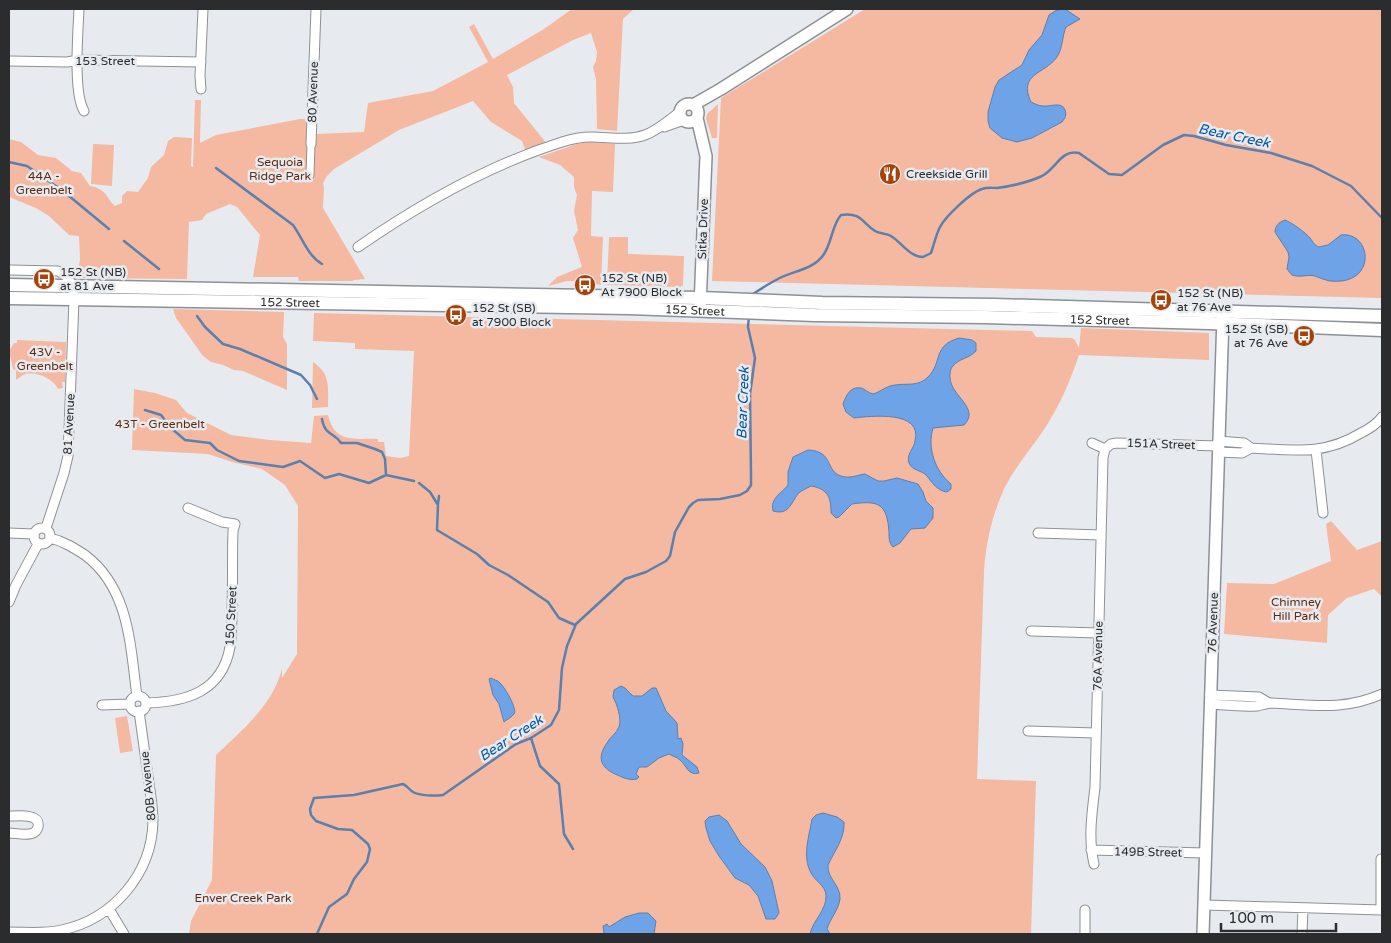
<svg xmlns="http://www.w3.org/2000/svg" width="1391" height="943" viewBox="0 0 1391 943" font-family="'Varela Round',sans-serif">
<rect width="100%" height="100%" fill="#e7ebf0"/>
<path fill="#f4b9a0" d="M572,9h62l-11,10 -6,112 -20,-2 -1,-50 -3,-12 3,-6 1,-9 -6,-19 -18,7 -66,35 6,12 1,16 33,41 -21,8 -4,-11 -31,-19 -18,-21 -74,29 -65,39 -7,7 -4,7 1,5 -1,20 42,71 -11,1 -2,1h-53l-1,-4h-45l7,-42 -23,-28 -7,-3 -24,10 -4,6 -13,2 -2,57 -110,-1 3,-19 -1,-23 -10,-1 -20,-19 -13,-8 -27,-11v-58l12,3 17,13 18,3 16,13 9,2 9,13c17,3 15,11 25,20l7,-3v-7l5,-5 11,1 10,-14 3,-11 13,-12 4,-14 6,-4 18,1 -1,28 2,1 2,-67h6l-1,43 16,-8 84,-16h16v15l48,-2 4,-29 65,-12 55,-29 -19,-35 5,-3 19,35 51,-30z
M865,9h517v289l-670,-17 9,-183z
M718,104l-1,34h-5l-6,-19 1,-5z
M590,142l25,2 -2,48 -21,-1 -1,45 12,1 -2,48 -11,-2 -2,-2h-21l-19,5 9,-9 25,-10 -9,-29 5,-8 -4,-19 3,-16 -3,-8v-10l-14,-12 -21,-8 38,-13z
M93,144l21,1 -2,41 -21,-2z
M609,237h19v17l56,2 -1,29 -3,2 -73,-2z
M173,309l111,3 -1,25 4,7v46l-44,-19 -9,-1 -11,-5 -12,-3 -8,-6 -27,-38z
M314,313l718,18 4,6 36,1 3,2 4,8 2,-20 128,5v27l-130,-5c-9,26 -19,50 -34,73 -14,21 -30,39 -41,61 -12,26 -18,54 -20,82l-7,208 59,2 -5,153h-842l2,-13 21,-41 4,-125c27,-26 56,-49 66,-86v9l15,-24 1,-148 -13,-21 -23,-16 -30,-7 -24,-8 -76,-4 2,-61 21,4 21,7 11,13 44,22 39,5 41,3 3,-27 14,-1c7,29 26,23 50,24v3h6l2,14 14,2 9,-2 5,-105 -59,-2v-6l-42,-2z
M17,340l49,2 -1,40h-3l1,6 -5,1c-5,-11 -24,-19 -35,-14 -3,2 -5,4 -7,5v-10l-3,-1 -4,-18 5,-8h3z
M313,362c18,12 15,25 15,45l-16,1z
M1331,521l26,29 25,-9v56l-8,-8 -27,9 -19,17 -1,28 -103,-9 3,-51 47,1 57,-23 -5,-37z
M127,716l6,35 -13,2 -5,-35z"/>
<path fill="#6ea4e7" stroke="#5a80af" d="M1065,9l15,10 -14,8c-4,9 -3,21 -9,30 -13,18 -39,16 -26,45 4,2 8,4 12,4 7,1 19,-5 22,4 2,5 0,8 -3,12l-30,16 -15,4 -15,-4 -12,-10 -2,-7v-9l7,-25 4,-7 23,-15 7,-15 13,-15 7,-20 8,-5z
M1285,220c6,2 21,13 25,18 4,5 4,7 9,9l9,-2 13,-10c31,-4 37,51 -11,46 -5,-1 -10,-3 -15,-5 -8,-2 -15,2 -23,-1l-5,-6 2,-12 -1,-5 -13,-20c0,-6 4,-10 10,-12z
M959,338l13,2 4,3v8c-7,8 -17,7 -23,15 -3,3 -3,7 -3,11 0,19 31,31 14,48l-31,3c-6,20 2,43 18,56v5l-4,3c-9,-1 -15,-9 -20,-16 -5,-6 -15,-5 -18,-13 -3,-9 5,-14 6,-22 8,-31 -44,-25 -61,-23l-8,-6 -3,-8c3,-8 7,-18 18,-16 4,1 7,5 12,6 7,-2 13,-8 22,-9 12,-2 23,2 33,-8 15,-15 4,-31 31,-39z
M808,450c26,1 17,21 33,26 9,3 16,-1 24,-2l13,7h6l13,-3 21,6 5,8 3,9 7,7v10l-8,10 -14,1 -11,14 -7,4c-4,-4 -4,-9 -4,-15 -2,-28 -10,-32 -37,-28l-13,13 -3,1 -5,-5c0,-16 -3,-24 -20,-27 -4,2 -8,4 -11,6 -9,8 -9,24 -27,19 -3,-13 8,-17 15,-26v-13l5,-15z
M491,678c3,2 6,2 8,4 5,4 19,27 15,32 -2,3 -8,6 -10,8l-5,-18 -6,-9 -4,-16z
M621,686l4,2 8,8h9l10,-8h4l10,23 11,12 1,16 3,-1 2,6 -1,11 15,12 2,6c-11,3 -12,-7 -19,-13 -3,-3 -8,-4 -11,-6l-10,4 -12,9h-8l-3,7 3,3 -2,2c-8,2 -15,-2 -22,-5 -15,-7 -18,-17 -8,-31 3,-6 9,-9 12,-16 3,-8 -2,-23 -6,-30l1,-7z
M823,813l14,4 7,5c1,16 -9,28 -16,43 -1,14 13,20 12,34 -1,10 -10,20 -13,30l3,5h-20c3,-14 17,-24 16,-39 -1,-10 -11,-14 -15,-22 -9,-17 -2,-36 1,-54l4,-4z
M719,815l8,6 14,23 24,23 7,14 7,32 -4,6h-9l-8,-23 -9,-11 -14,-7 -16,-22 -9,-15 -4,-13 -1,-7 4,-4z
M639,913h9l8,8 -2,13h-53l3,-1 -1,-7 4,-2 2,3 16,-10z"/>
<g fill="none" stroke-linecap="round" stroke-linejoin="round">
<path stroke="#5a80af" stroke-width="2.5" d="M9,162l18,4 36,25 46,38
M216,168l77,57c10,14 15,31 29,39
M124,241l35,28
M752,296l1,-2c8,-5 15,-10 23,-14 15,-9 38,-10 48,-26 8,-12 8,-29 17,-39 21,-3 21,8 34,16 5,3 11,2 16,5 11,7 19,21 32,21l8,-4c3,-9 5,-18 9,-26 5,-10 31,-35 42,-38 5,-2 10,-1 15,-1 15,-2 32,-6 45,-12 14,-7 19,-27 37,-23l30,21 13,1 41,-30 21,-10 10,1 32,9 45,8 41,13 39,20 31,32
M197,316l8,11 18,17 17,5 61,26 9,10 7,14
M145,410l16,5 10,13 14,12 25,3 7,7 22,11 44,6 17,-6 25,17 14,-4 30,9 17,-8
M322,419c3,17 12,13 19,24h16l18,6 7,3 3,7 1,16 28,6
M419,483l11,9 8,13 -1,25 40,24 12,11 19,10 40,27 11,16 16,7
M438,504l1,-8
M531,738l9,28 19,18 5,50 9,15
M317,934l12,-27 18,-13 7,-15 13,-17 3,-13 -2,-5 -16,-14 -14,-1 -22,-8 -5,-6 -1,-6 4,-11 40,-3 49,-11c5,2 5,5 10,8 7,4 22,4 30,3l73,-51 15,-6 20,-13 8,-15 3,-42 5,-22 9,-22 49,-45 21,-7 20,-11 4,-5 5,-24 14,-25 4,-4 5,-3 22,-1 20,-4 7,-4 4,-6v-10l-1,-81 5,-36 -7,-31 1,-11"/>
<g stroke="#8d9195" stroke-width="9">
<path id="pedestrian" d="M310,175l1,-31"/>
</g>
<g stroke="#8d9195" stroke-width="11">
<path id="minor" d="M79,9c-1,23 -6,84 5,102
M9,61l58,1 11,-2 123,2
M201,89l-1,-13 3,-67
M664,127l20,-7
M311,144l5,-135
M358,247c62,-43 131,-82 204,-105 9,-3 20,-5 30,-5 17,0 36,4 53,-2 12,-4 24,-15 35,-23
M9,270l49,1c13,6 15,15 16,28l-6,157 -4,17 -18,55
M1218,441l26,2 7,5
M1092,443l13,6
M1105,449l6,-5 6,-1 101,3
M1316,450l7,63
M1218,452l24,1 9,-5c42,2 72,8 110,-15 8,-4 16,-9 21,-16
M34 536a8 8 0 1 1 16 0a8 8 0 1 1-16 0Z
M9,533l25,1
M1038,533l63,2
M50,538c13,3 24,10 35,17 45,34 45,91 52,141
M9,602l7,-17 22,-41
M1031,631l68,2
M1210,695l49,2 10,6
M130 704a8 8 0 1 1 16 0a8 8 0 1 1-16 0Z
M146,703c40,-1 76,-11 84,-56 2,-13 2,-26 2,-39 1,-25 0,-51 1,-77l2,-7 -13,-2 -34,-14
M1210,704c15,1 31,3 47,2 5,-1 10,-3 15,-3 40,2 72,8 110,-9
M102,705l28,-1
M1028,731l68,2
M9,816c8,0 32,-3 29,11 -1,3 -2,5 -5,6 -6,3 -17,0 -24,0
M1091,850l114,3
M1381,859v51
M1094,864c-6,-26 -2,-51 1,-77l8,-329 2,-9
M1204,905l178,5
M109,909l15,25
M9,932c18,0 36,2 53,-2 51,-11 90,-56 91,-109 0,-15 -3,-30 -5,-45 -3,-22 -6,-43 -9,-65
M1085,934v-24
M1302,934l1,-26"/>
</g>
<g stroke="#8d9195" stroke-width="14">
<path id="tertiary" d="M680 113a9 9 0 1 1 18 0a9 9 0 1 1-18 0Z
M693,105l28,-16 126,-80
M697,118l9,38 -6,151
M1203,934l20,-618"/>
</g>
<g stroke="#8d9195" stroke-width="15">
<g id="secondary">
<path d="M9,285l691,13 122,5 172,2 388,11"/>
<path id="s1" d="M9,298l620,10 186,7 170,2 224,6 173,7"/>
</g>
</g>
<use href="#pedestrian" stroke="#fff" stroke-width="7"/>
<use href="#minor" stroke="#fff" stroke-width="9"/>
<use href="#tertiary" stroke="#fff" stroke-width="11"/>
<use href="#secondary" stroke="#fff" stroke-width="12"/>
</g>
<defs>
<g id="restaurant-disc" transform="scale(1.125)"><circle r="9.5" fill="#a6430a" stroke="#e7ebf0"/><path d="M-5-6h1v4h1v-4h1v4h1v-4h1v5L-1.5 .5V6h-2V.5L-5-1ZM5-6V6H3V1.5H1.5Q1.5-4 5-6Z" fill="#fff"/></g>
<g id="bus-disc" transform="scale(1.125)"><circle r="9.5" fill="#a6430a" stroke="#e7ebf0"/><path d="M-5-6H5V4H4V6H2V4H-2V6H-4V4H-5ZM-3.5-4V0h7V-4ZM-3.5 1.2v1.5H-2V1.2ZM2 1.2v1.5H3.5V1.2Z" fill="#fff"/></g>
</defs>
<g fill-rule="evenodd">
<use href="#restaurant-disc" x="890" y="174"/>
<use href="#bus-disc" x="44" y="279"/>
<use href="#bus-disc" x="585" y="285"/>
<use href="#bus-disc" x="1161" y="300"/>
<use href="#bus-disc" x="456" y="315"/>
<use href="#bus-disc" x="1304" y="336"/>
</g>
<g text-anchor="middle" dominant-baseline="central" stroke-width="5" stroke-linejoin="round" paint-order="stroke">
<g font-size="12" fill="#2a2c2d" stroke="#e7ebf0">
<text x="105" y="61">153 Street</text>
<text transform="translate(313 92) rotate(-88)">80 Avenue</text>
<text transform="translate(703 229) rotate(-88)">Sitka Drive</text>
<text stroke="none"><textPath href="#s1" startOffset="281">152 Street</textPath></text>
<text stroke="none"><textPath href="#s1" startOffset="686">152 Street</textPath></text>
<text stroke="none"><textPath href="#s1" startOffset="1091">152 Street</textPath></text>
<text transform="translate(69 424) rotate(-87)">81 Avenue</text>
<text transform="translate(1161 444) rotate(2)">151A Street</text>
<text transform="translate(231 616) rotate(-87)">150 Street</text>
<text transform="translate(1213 623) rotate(-88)">76 Avenue</text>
<text transform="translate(1098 656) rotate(-89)">76A Avenue</text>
<text transform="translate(148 786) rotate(-96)">80B Avenue</text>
<text transform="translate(1148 852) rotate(1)">149B Street</text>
</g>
<g font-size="12" fill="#602a11" stroke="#e7ebf0">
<text x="280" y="162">Sequoia<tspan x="280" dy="14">Ridge Park</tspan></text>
<text x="44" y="176">44A -<tspan x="44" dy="14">Greenbelt</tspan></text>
<text x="45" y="352">43V -<tspan x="45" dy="14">Greenbelt</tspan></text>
<text x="160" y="424">43T - Greenbelt</text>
<text x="1296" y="602">Chimney<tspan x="1296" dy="14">Hill Park</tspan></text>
<text x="243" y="898">Enver Creek Park</text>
</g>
<g font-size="12" fill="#2a2c2d" stroke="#e7ebf0" text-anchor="start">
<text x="906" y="174">Creekside Grill</text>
<text x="60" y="272">152 St (NB)<tspan x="60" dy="14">at 81 Ave</tspan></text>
<text x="601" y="278">152 St (NB)<tspan x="601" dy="14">At 7900 Block</tspan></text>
<text x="1177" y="293">152 St (NB)<tspan x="1177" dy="14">at 76 Ave</tspan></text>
<text x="472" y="308">152 St (SB)<tspan x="472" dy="14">at 7900 Block</tspan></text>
<text x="1288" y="329" text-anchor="end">152 St (SB)<tspan x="1288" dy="14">at 76 Ave</tspan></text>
</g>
<g font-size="14" font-style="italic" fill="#0555a4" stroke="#e7ebf0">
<text transform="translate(1234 136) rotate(12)">Bear Creek</text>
<text transform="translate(743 403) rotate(-88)">Bear Creek</text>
<text transform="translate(511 738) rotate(-33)">Bear Creek</text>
</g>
</g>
<rect width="1391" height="943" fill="none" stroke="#2a2c2d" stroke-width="20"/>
<path d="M1221 923v8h115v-8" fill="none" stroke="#2a2c2d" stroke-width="2.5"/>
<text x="1228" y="923" font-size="15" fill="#2a2c2d" stroke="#e7ebf0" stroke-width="4" paint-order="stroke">100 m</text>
</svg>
